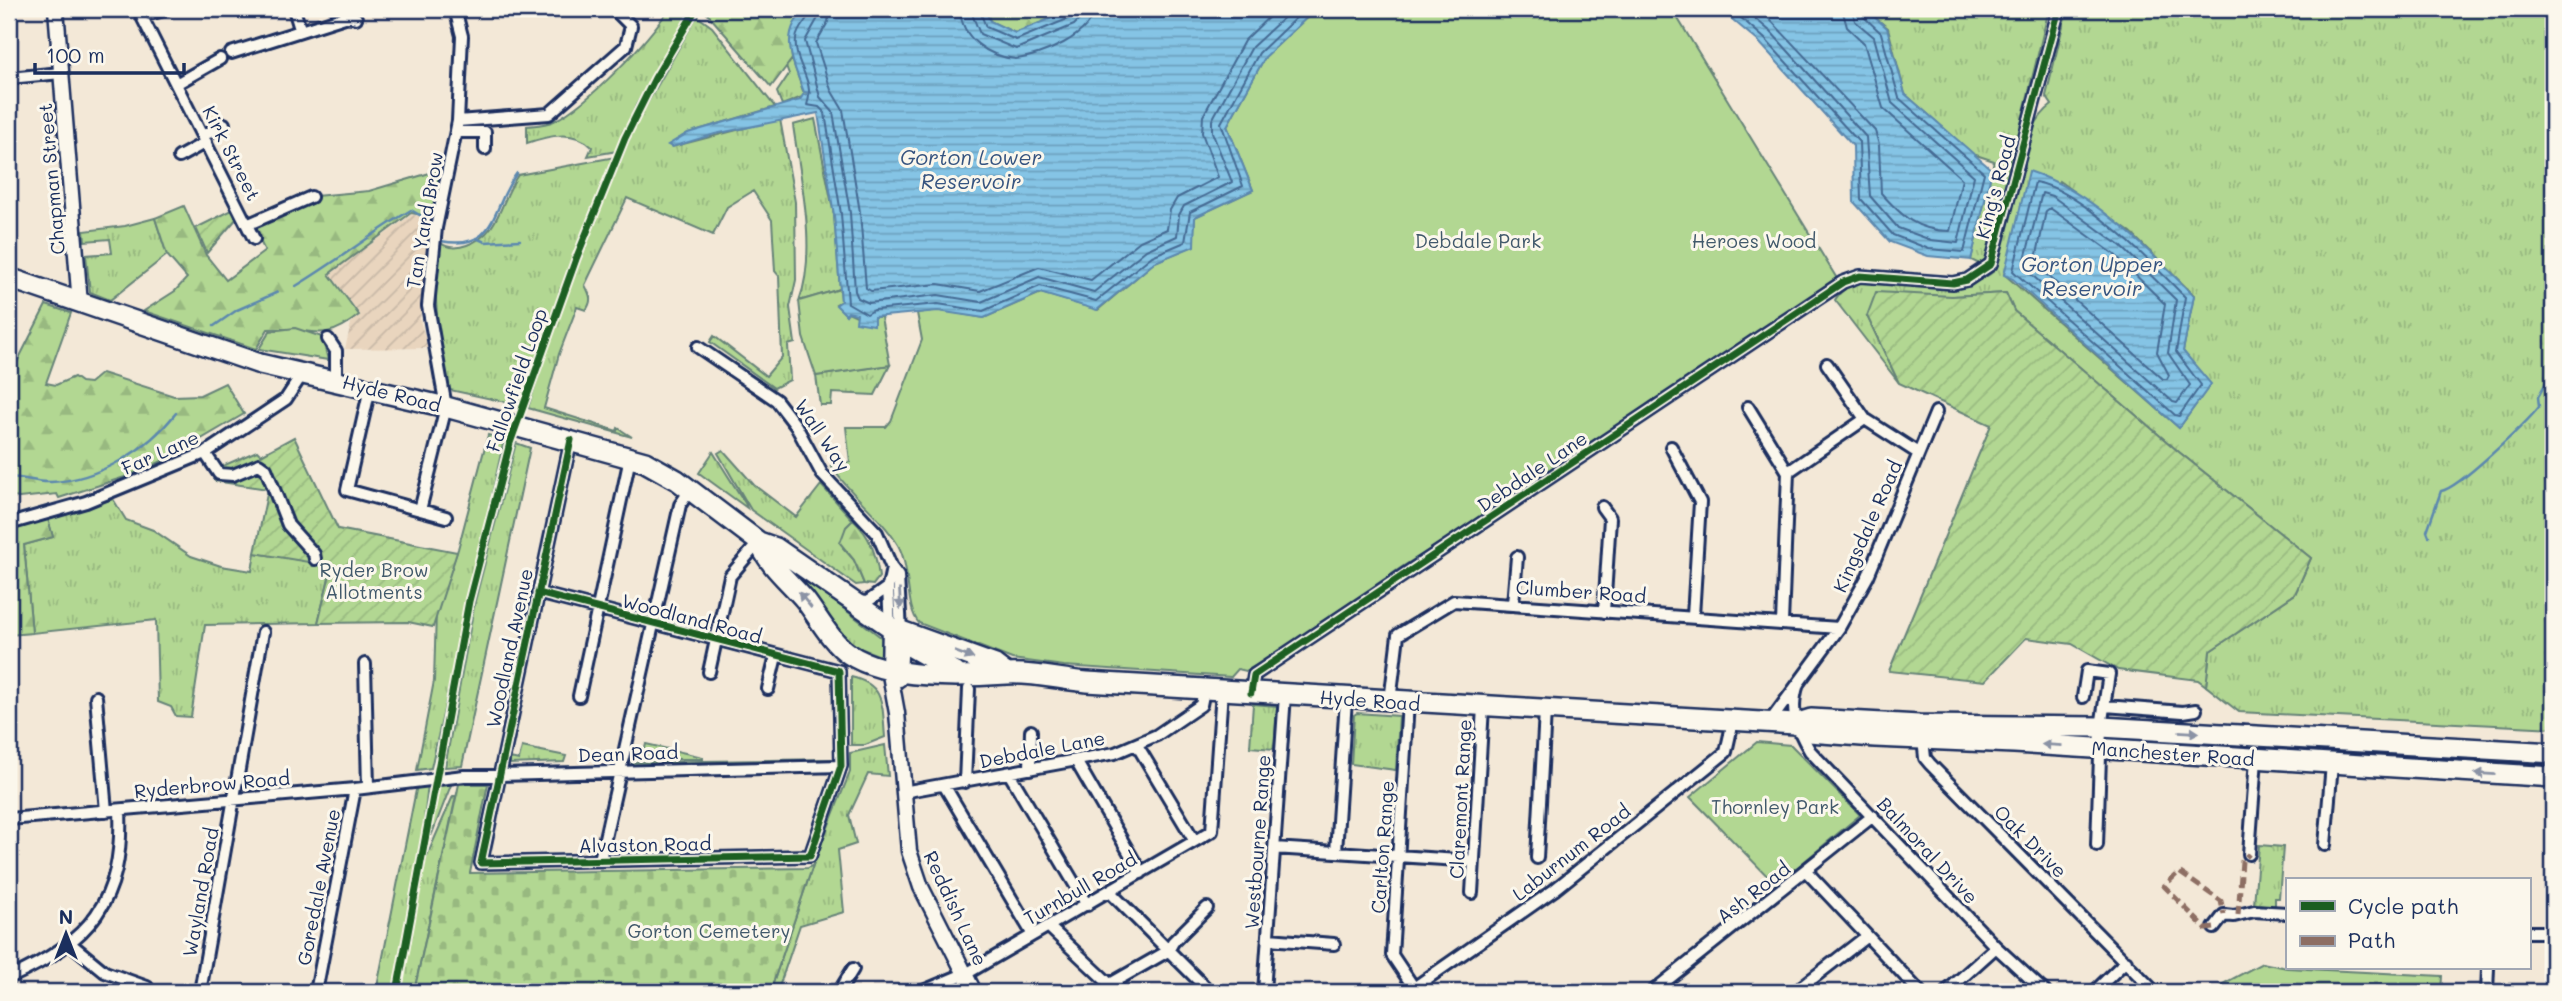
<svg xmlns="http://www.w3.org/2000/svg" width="2562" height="1001" viewBox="0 0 2562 1001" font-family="Mali,sans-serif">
<defs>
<pattern id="industrial-furrows" width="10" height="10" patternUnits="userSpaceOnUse" patternTransform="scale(1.75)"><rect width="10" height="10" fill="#e9d5be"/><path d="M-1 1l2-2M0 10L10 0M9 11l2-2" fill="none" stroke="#c7b7a6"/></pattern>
<pattern id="grass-tufts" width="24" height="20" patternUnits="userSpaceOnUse" patternTransform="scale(1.75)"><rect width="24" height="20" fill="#b2d792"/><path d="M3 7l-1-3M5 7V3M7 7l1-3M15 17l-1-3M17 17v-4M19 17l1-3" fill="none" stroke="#98b980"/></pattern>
<pattern id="forest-firs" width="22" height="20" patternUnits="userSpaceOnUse" patternTransform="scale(1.75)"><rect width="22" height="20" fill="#b2d792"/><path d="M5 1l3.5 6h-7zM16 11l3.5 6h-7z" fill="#98b980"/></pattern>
<pattern id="cemetery-stones" width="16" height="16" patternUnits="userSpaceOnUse" patternTransform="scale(1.75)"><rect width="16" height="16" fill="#b2d792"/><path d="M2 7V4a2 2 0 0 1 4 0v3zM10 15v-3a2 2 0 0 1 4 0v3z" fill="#98b980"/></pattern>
<pattern id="garden-furrows" width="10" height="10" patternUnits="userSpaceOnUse" patternTransform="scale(1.75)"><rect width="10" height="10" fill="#b2d792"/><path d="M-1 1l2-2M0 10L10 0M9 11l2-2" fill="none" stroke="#98b980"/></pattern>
<pattern id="water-rules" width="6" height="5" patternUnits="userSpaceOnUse" patternTransform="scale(1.75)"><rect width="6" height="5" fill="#85c4e5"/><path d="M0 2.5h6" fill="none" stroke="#6ca0bd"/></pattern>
</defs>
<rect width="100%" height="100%" fill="#f3e8d7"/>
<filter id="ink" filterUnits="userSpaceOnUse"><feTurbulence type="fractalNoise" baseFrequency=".0143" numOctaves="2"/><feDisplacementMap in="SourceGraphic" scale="14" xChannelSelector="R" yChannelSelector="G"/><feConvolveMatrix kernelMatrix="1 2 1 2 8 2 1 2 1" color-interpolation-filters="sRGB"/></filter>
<g filter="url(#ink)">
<path fill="url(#industrial-furrows)" d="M411,215l10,1 5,32 -6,72 8,28 -83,1 6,-26 9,-8 -30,-41z"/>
<path fill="url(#grass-tufts)" stroke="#668378" stroke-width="2" fill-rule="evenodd" d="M669,9l23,1 -56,95 -19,46 -29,5 4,-9c-18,-18 -44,-11 -65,-4v-17c10,-1 18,-1 27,-5 36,-18 93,-79 115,-112z
M1865,9h184l-38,156 13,5 1,-4 -5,-2c7,-22 13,-45 32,-59l-6,-9 21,-87h486v719l-314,-16 -33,-26 4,-35 85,-57 16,-36 -132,-106 -165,-141 -8,-18 -54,3 -85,20 32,67 -64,-83c26,-45 110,12 159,-29l-23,-11 23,-99 -21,-7 -68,-60 -17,-66zM2059,181l72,52 63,62 -11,56 27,34 -31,43 -175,-154z
M697,16l15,11 63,80 -87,26 -19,12 3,2 108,-28 15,83 1,78 -6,27 5,36 -7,2 2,35 -16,8 -64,-46 4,-6 52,40 16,-19 -3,-81 -4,-5 -3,-51 -19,-29 -26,16 -14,28 -86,-37 -42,87c5,10 8,15 1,25l-9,-3 -18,47 -15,54 73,23 1,-3 14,9 -104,-29 37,-113 70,-170z
M792,59l11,32 9,2 -30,12 -5,-13 12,-18 -3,-8z
M815,119l19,96 6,74 -41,12c19,-49 1,-125 -6,-176z
M615,157l-96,248 -69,-15c-10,-50 -21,-96 -9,-147 7,6 18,5 26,2 34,-12 33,-45 51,-70z
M155,218l12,37 -57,45 -20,-8 -4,-37 26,-2 -2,-14 -25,2 -1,-10 41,-5z
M890,365l-15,30 -43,-2 -1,12h-11l-4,-29z
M488,435l16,5 -73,328 -14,2 17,-89 2,-69 22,-63z
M516,443l14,5 -68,318 -17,1 30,-166z
M723,450l31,35 42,32 25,-32 32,35 -7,7 -3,21 11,12 10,24 -8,1 -105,-75 -33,-57z
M713,452l32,51 2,5 -48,-35z
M113,499l13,21 27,10 38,26 30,10 31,5 3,-18 77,12 -14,58 -113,2 -14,92 -15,-1 -5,-9 -13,-5 -2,-82 -124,13 -8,-88 29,-8 -5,-18z
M771,553l111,85 1,19 -36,-14z
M851,677c35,8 31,29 34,60l-20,8h-14z
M1253,704l24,2 -3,43 -24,-2z
M1357,713l42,3 -3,54 -45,-6 3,-49z
M646,744l57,13v2h-71l1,-3 10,1z
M885,745l3,31 -20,-2 -19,41 7,29 -18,6 6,62 -44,13 -21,62 10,5h-19l43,-127 37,-93v-19z
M522,747l44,9 -2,6 -54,2v-6l9,2z
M831,759v3l-199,3v-3z
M428,784l-10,93 -23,115h-19l41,-207z
M440,784l11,1 -23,59 -3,-2c2,-16 3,-47 15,-58z
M453,796h3l-42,196h-15l27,-134z
M2259,845l24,2 -4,51h-4v8l-21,-2z"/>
<path fill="url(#forest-firs)" stroke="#668378" stroke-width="2" d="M706,9h102c-18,12 -19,30 -16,50l-21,28 -66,-76z
M985,9h89l-59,24 -25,-12z
M440,170l-6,47 -23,-4 -82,61 30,41c-38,31 -48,11 -91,14l-12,20 -112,-38 31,-20 12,-13 -20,-23 -12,-37 29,-12 22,49 20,25 39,-29 -12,-24 62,-31 54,-5z
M46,305l25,8 -25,70 10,2 18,-8 7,5 9,1 12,-10 72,23 26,-1 25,-12 19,31 -77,45 -39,17 -69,22 -2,-4 -38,4 -10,-2v-118z
M48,519l5,18 -29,8 8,88 -23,2v-106z
M853,520c18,16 23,34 26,57l-6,8 -9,-1 -10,-24 -14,-17 6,-16z"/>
<path fill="url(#cemetery-stones)" stroke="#668378" stroke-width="2" d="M459,784h29l-18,89 338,-5 5,-3 -43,127h-356z"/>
<path fill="#b2d792" stroke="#668378" stroke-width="2" d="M1316,9h356l164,268v5l-142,96 -41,22 -60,44 -16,3 -14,18 -161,102 -136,93 -20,11 -8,-2 -7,8 -167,-11 -52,-7 -93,-36c-14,-15 -8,-55 -21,-78 -18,-30 -48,-50 -67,-79l19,-4 -4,-35h40l5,-6 31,-81 -5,-27 21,-3 46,8 57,-25 57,17 57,-48 38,-16 2,-29 58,-27 -26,-64 38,-69z
M840,289l1,12 -5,3 10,11 2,-3 26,12v-7h7l9,48 -74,11 -13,-39 -4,-36z
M295,328l27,9 6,23 -69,-11 11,-18z
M1757,742l34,3 69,70 -84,70 -86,-88z
M2262,963l25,5 155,8 -1,16h-224l4,-7z"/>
<path fill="url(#garden-furrows)" stroke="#668378" stroke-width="2" d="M234,209l4,8 -31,36 -11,-25z
M1876,292l76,4 54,-3 8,18 165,141 132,106 -16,36 -85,57 -4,35 -8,-6 -80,-10 -46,-26 -46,-6 -41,43 -96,-10 102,-246 -92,-42 -32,-67z
M294,437l44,92 119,23 -24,75 -25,-5 -90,1 14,-57 -77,-13 13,-64 -53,-8 -4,-10 46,-20 4,4z"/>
<path fill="url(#water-rules)" stroke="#5b88af" stroke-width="2" d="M808,9h177l5,12 25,12 59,-24h242l-51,48 -38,69 26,64 -58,27 -1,29 -39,16 -58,48 -57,-17 -56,25 -46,-7 -64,6v8l-18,-3 1,-8 -9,-2 -2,3 -10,-10 5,-4 -7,-86 -16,-102 -103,21 -43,13 -4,-2 20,-12 112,-33 3,-5 9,-2 -8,-1c-11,-29 -27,-62 4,-83z
M1720,9h145l22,19 18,66 87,76 -21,90 -43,-4 -38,-14 -36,-40 -1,-56 -94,-104z
M2029,171c66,22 116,76 165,125l-11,55 28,33 -32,44 -166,-149 -9,-4z"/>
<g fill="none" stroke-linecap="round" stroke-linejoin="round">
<path stroke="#456b94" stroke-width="2" d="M811,9c-1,10 -14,18 -15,30 -3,25 20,41 11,66l12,2 6,6 16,101 7,89 19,11 7,-4 64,-6 45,7 57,-25 56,15 56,-45 33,-14 5,-30 53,-26 -22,-63 38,-70 46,-44
M820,9l-2,9 -13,23 15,56 13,15 17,101 5,78 3,7 11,5 69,-8 43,7 58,-25 55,15 52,-42 31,-14 2,-21 5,-9 48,-24 -20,-50v-12l40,-73 41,-38
M830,9l-2,13 -12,21 15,47 12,20 17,102 6,76 5,3 67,-7 42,7 59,-24 52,13 49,-39 27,-12 3,-19 7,-12 41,-21 -16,-44 1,-17 41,-75 33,-32
M960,9c1,29 28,48 56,50 25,-3 76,-23 77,-50
M970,9l10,25 36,15 58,-24 7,-7 2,-9
M979,9l7,18 30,13 54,-22 4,-9
M1731,9l33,29 95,104 2,57 32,36 36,14 35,3 20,-79 -85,-75 -18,-65 -18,-17 -2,-7
M1744,9l27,23 95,105 4,59 28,32 33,12 27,3 16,-67 -82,-73 -18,-66 -19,-16 -3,-12
M1760,9l115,122 4,14 2,48c21,23 35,38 69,38l12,-52 -79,-71 -19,-65 -17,-16 -5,-18
M2035,182c45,7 118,82 150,115l-9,55 25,33 -22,31 -4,-1 -162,-144z
M2042,193l10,3 69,50 55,54 -8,53 22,32 -13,18 -4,-1 -150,-135z
M2050,208l64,46 51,50 -8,48 12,23 -2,4h-4l-128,-115 11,-53z"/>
<path stroke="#5b88af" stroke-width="2.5" d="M476,238l9,4 35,-2
M441,241c58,11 50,-36 76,-68
M296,286c40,-24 75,-52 115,-76l12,7 5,19
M214,326l23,-16 41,-18
M9,477c14,0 28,6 42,5 48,-2 97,-33 125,-69
M2429,536l-2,-5 14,-40c17,-2 85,-68 98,-84l-1,-10 15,-27"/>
<g stroke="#1b2f5e" stroke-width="16">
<path id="street" d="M138,9l116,230
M294,9l6,20
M142,16l25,-7
M231,53l117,-37 8,2
M9,78l52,-5
M176,84l44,-25
M458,121l91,-7 77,-68 5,-20 -17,-17
M457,132h28v17
M203,136l21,-12
M179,157l27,-15
M249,224l62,-27
M328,339l8,12v28
M698,347l78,53 20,26 26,48 55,59 15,35 6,8 3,56
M1827,364l38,55 53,34
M370,388l-23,102 99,27
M1748,407l40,65 -6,151
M1671,447l29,55 -7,114
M205,453l14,21 14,1 26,-11 7,5 22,56 26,29 1,5
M1788,472l77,-53
M1602,507l8,11 -6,94
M420,510l26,-103 -18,-101 8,-78 22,-107 4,-85 -7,-27
M9,524l77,-22 119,-49 81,-54 17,-26
M888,587l2,40
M538,593l301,78 2,95 -31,90 -329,7 90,-423
M856,601l11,1 21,-15 4,-19
M1513,604l4,-47
M365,664l3,123
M709,672l21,-96 29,-34
M1798,684c-9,27 -2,43 12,67l186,196 49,45
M768,689l8,-33
M1251,693l3,-18 589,-393 17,-6 93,7 14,-3 24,-16 68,-255
M579,696l51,-238
M96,697l10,114
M2083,697l4,-26 22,3 -8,53 -4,118
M1390,701l8,-66 56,-34 385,27
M1408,702l-16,253 22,33
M2105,706l78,6 13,-2
M1769,723l70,-95 29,-52 68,-164
M1923,739l2,19 5,6 225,228
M1137,745l57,95
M1076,761l65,112
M1030,769l1,-38
M1009,773l78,132
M965,782l4,-93
M944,785l89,150
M903,792l212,-39 42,-18 44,-30 3,-15
M9,819l346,-30 109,-13 377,-10
M2325,845l7,-81
M1274,848l200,13
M1336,852l10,-153
M2249,854l7,-95
M1537,858l8,-147
M600,860l80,-355 10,-15
M1807,872l113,120
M1109,891l101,101
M1472,893l11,-186
M1049,927l69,65
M2214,928l10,-13 10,1 20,-5 33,2
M2529,932h24
M1268,939l66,5
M71,944l34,28 42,15
M9,978c81,-37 115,-76 111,-168
M1110,984l58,-33 5,-9 34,-34
M200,992l63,-360
M316,992l39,-203
M839,992l14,-23
M921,992l50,-21 241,-140 10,-140
M1264,992l21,-297
M1408,992l146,-102 172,-138 7,-31
M1652,992l221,-176
M1795,992l72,-56
M1946,992l50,-45
M2094,992l32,-31
M2487,992l1,-24"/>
</g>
<g stroke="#1b2f5e" stroke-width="19">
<path id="secondary" d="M56,9l24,295
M890,627l-1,42 8,44 12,138 12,36 53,105
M899,679l2,-46"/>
</g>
<g stroke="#1b2f5e" stroke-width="24">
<path id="highway" d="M9,278l251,86 186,43 199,55 32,18 82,62 17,6 114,79 105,38 12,9
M759,542c10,24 29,38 46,58 13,17 26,42 44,54 39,26 113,23 158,20 25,-2 55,6 80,8l708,42 16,-5 108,6 182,2 452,26
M896,634l15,13 44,25
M1795,724l14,8 66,5 139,6 539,34"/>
</g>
<use href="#street" stroke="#fbf7ec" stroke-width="10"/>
<use href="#secondary" stroke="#fbf7ec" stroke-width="14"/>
<use href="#highway" stroke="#fbf7ec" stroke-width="19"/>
<path stroke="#8d6e63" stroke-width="5" stroke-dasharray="10 5" stroke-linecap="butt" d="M2238,915l4,-54 7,-7
M2214,928l-8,1 -42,-43 15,-14 42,29 3,14"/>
<g stroke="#fbf7ec" stroke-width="11">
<path id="cycleway" d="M538,593l301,78 2,95 -31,90 -329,7 90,-423
M1251,693l3,-18 589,-393 17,-6 93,7 14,-3 24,-16 68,-255
M397,992l72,-391 41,-158 66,-184 49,-121 30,-60 41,-69"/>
</g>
<use href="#cycleway" stroke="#1b5e20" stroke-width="7"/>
</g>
<defs><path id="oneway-solid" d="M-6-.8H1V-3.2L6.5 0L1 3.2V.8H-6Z" transform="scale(1.75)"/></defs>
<g fill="#8b93a5">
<use href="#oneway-solid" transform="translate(900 599) rotate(87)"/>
<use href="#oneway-solid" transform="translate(805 600) rotate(-129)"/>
<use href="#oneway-solid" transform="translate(964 655) rotate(21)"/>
<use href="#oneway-solid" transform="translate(2189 732) rotate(3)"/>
<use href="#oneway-solid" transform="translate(2052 745) rotate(-177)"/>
<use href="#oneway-solid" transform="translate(2485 774) rotate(-177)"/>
</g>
</g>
<g text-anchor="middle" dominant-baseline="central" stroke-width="6" stroke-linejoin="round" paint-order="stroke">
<g font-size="19" fill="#1b2f5e" stroke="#fbf7ec">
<text transform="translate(232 153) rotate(63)">Kirk Street</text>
<text transform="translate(51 179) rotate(-95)">Chapman Street</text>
<text transform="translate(1995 187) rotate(-75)">King's Road</text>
<text transform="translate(424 220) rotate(-80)">Tan Yard Brow</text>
<text transform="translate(516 380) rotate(-71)">Fallowfield Loop</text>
<text transform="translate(392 393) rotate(14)">Hyde Road</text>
<text transform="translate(823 435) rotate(56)">Wall Way</text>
<text transform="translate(160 452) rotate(-24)">Far Lane</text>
<text transform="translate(1532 471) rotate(-34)">Debdale Lane</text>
<text transform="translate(1867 526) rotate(-66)">Kingsdale Road</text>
<text transform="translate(1581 591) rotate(4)">Clumber Road</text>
<text transform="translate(692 618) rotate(15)">Woodland Road</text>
<text transform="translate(509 648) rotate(-78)">Woodland Avenue</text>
<text transform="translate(1370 700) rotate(4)">Hyde Road</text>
<text transform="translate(1042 749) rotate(-11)">Debdale Lane</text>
<text transform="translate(628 753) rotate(-2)">Dean Road</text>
<text transform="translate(2173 753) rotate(4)">Manchester Road</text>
<text transform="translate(212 784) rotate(-5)">Ryderbrow Road</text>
<text transform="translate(1460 799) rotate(-87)">Claremont Range</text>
<text transform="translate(2031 841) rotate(45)">Oak Drive</text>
<text transform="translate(1257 842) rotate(-86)">Westbourne Range</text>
<text transform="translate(645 844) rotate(-1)">Alvaston Road</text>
<text transform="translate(1382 847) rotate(-86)">Carlton Range</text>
<text transform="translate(1928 850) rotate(47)">Balmoral Drive</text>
<text transform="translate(1571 852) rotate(-38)">Laburnum Road</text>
<text transform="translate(318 887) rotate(-79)">Goredale Avenue</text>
<text transform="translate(1080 888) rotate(-30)">Turnbull Road</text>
<text transform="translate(200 892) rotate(-80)">Wayland Road</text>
<text transform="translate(1753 892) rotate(-38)">Ash Road</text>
<text transform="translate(956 908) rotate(65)">Reddish Lane</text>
</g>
<g font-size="19" fill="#41596b" stroke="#fbf7ec">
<text x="1478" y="240">Debdale Park</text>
<text x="1754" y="240">Heroes Wood</text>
<text x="374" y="569">Ryder Brow<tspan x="374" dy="22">Allotments</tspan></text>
<text x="1775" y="806">Thornley Park</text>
<text x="709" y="930">Gorton Cemetery</text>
</g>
<g font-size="21" font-style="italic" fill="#365480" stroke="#fbf7ec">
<text x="971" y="156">Gorton Lower<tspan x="971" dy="24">Reservoir</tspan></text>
<text x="2092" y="263">Gorton Upper<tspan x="2092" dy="24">Reservoir</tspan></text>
</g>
</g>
<rect width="2562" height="1001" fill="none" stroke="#fbf7ec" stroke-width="35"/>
<rect x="18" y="18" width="2527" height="966" fill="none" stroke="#1b2f5e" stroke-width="2.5" filter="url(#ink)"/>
<rect x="2286" y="878" width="245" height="91" fill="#fbf7ec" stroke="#a1a7b3" stroke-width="2"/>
<rect x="2300" y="901" width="35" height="10" fill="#1b5e20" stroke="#a1a7b3" stroke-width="2"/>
<text x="2348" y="914" font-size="21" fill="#1b2f5e">Cycle path</text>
<rect x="2300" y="936" width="35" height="10" fill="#8d6e63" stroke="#a1a7b3" stroke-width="2"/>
<text x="2348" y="948" font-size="21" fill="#1b2f5e">Path</text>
<g transform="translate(66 934)" stroke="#fbf7ec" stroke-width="5" paint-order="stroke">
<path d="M0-5L12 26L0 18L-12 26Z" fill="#1b2f5e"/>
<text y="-10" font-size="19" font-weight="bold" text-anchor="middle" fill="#1b2f5e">N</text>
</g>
<path d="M35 63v10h149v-10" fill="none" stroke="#1b2f5e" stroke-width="3.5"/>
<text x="46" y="63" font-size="21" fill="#1b2f5e" stroke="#fbf7ec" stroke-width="5" paint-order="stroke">100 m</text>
</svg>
